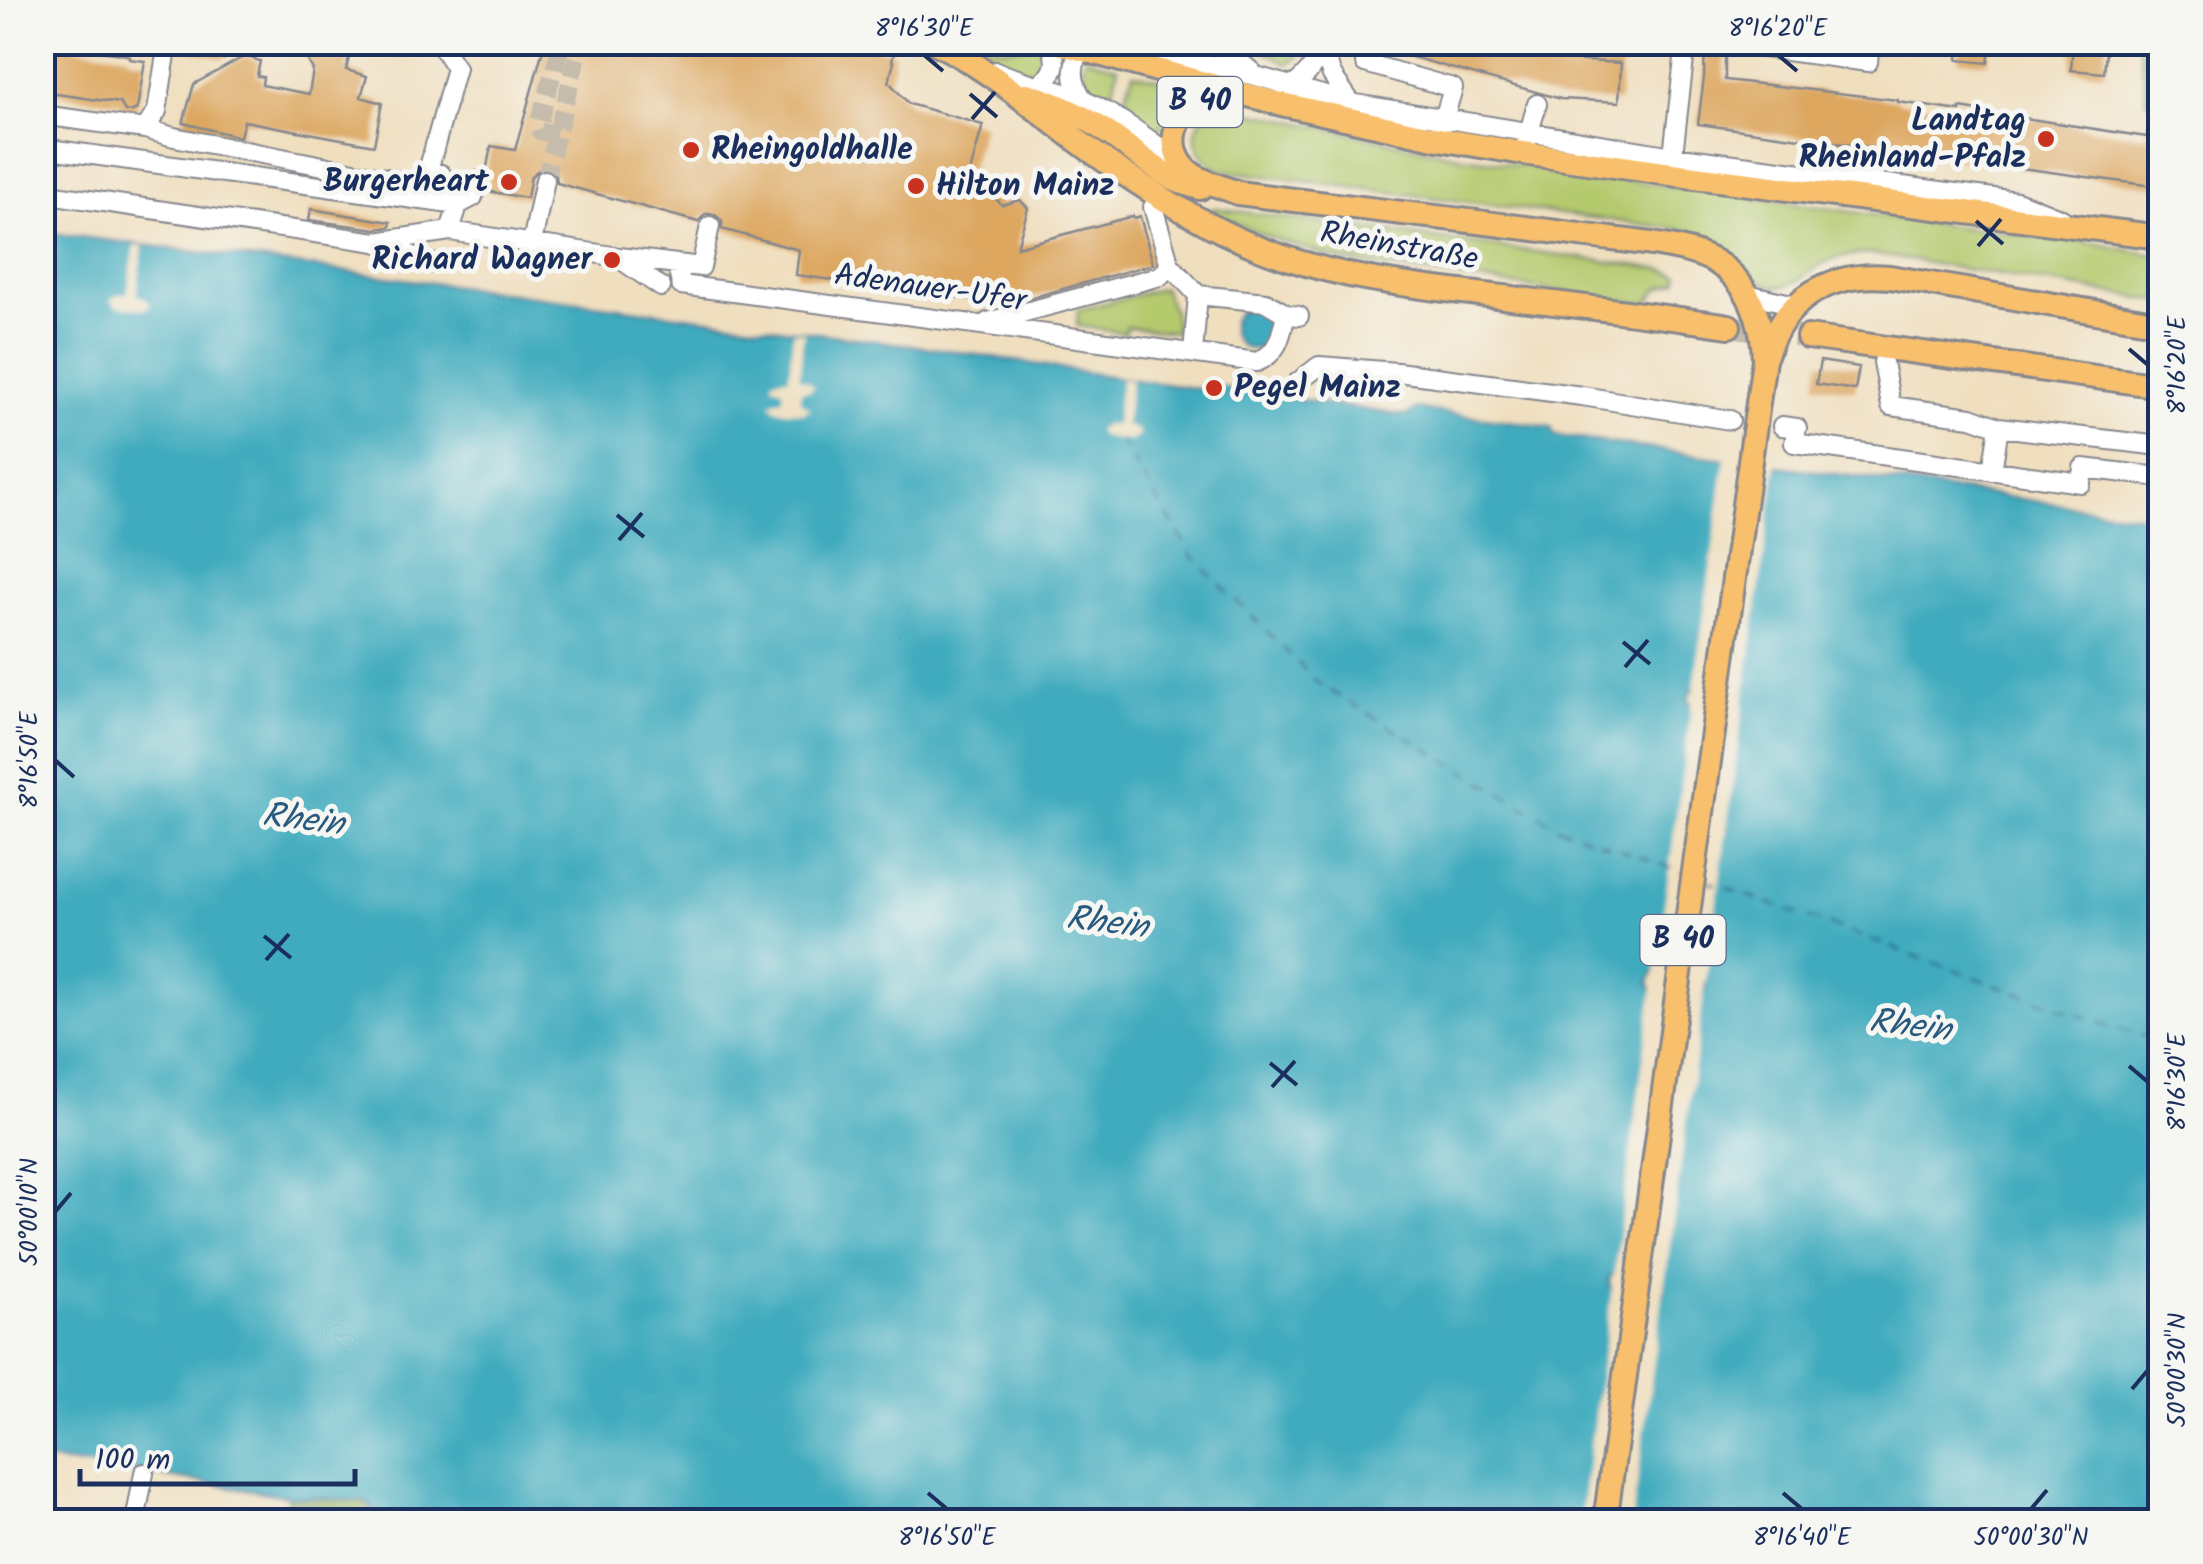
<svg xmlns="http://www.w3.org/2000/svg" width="2203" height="1564" viewBox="0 0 2203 1564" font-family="Kalam,sans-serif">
<rect width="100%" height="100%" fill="#f6f6f2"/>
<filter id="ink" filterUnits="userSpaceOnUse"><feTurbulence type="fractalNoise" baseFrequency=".01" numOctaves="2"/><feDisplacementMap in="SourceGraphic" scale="20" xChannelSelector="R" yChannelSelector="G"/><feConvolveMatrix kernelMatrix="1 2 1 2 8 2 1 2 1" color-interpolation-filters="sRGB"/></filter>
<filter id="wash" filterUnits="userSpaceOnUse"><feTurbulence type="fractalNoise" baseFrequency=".0048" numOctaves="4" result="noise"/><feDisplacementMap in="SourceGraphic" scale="40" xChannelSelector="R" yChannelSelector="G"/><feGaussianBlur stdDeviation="2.25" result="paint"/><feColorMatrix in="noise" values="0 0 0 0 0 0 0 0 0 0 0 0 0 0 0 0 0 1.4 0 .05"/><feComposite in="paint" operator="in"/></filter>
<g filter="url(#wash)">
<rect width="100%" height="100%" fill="#f0dfbf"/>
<path fill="#b5c96d" stroke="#687c66" stroke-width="2.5" d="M972,43c11,0 20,4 31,5 14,1 38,-12 41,9 2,10 -4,14 -12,19l-15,-4z
M1253,43h52c-2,12 -7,16 -18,21z
M2139,43h21v60l-13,-2z
M1086,57l32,10 -7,32 -4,5c-16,-12 -31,-27 -21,-47z
M1133,73l60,13c-24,17 -23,31 -39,50l-33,-26z
M1227,107l236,50 504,71 116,13 77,15v45l-288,-47c-14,0 -27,1 -39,5 -21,6 -41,34 -63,27 -19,-6 -31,-30 -48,-41 -11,-7 -24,-11 -36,-15l-467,-60c-17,-11 -31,-29 -19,-48 1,-3 7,-11 11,-12 5,-3 11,-2 16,-3z
M1214,208l447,61 18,6 -2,7 -19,7 -11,15 -304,-43 -78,-25 -53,-23z
M1163,288l10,22 3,22 -50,-5 -1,6 -48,-7 1,-16z"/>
<path fill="#90ad60" stroke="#566e5f" stroke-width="2.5" d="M287,1496l78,5 9,9 5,11h-89z"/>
<path fill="#3fabbe" stroke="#2d6d8e" stroke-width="2.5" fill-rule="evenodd" d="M43,232l904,118 174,28 88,12 1,2h8l1,-5 187,29 10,-7 136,18 1,6 4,3 603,82v1003l-1781,1 -5,-12 -9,-9 -78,-5 -143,-23 -101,-13zM1694,687l49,11 -6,13 -46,-5 -3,-9zM1654,972l49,6 3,4 -1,9 -5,5 -48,-6 -3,-8zM1614,1273l50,9 -1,13 -51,-5 -3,-5 1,-8z
M1232 328a21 21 0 1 1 42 0a21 21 0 1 1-42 0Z"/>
<path fill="#f0dfbf" d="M135,245l8,1 -6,49 8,3 6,7 -7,4 -27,-3 -7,-7 9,-5h8z
M793,331l11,1 -5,46 8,2 7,6 -3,4 -10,1 -1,10 11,7 -8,5 -26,-3 -7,-7 13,-5v-9l-10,-4 -2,-3 4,-4 14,-1z
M1121,378l10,2 -6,46 9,2 6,7 -9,6 -25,-3 -5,-2 -4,-5 8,-6h10z
M1726,453l51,7 -145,1062 -52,-1z"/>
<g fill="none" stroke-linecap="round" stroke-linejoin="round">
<path stroke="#285a80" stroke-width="2.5" stroke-dasharray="12 10" stroke-linecap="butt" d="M1120,440l74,118 125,126 239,143 125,45
M1705,880l402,145 53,16"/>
</g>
<g id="blocks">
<path fill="#dda761" d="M42,42h34l-1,6 47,6 8,2 -1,3 16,2 -8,48 -7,3 -5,-1 -5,-8 -78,-11z
M180,42h49l-5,17 -44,-11z
M298,42h36l17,7 -5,21 21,6 -6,21 21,6 -8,42 -130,-24 -4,16 -57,-14 11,-39 51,-28 15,5 -3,15 6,1 -1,8 47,9 4,-24z
M545,42h313l36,11 -2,8 2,1 -5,20 20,22 74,21 -13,47 32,33 18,-5 8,8 -11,39 116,-31 1,2 6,-2 13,48 -137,38 -29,-8 -6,7 -185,-26 3,-25 -77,-21v-8l-8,-7h-9l-7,8 -141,-39 -1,-8 -8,-7 -8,1 -9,7 -4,22 -40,-7 2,-12 -3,-7 5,-26 24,4z
M1412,42h91l65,18 53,3 -2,39 -58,-3 -153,-43z
M1705,42h17l3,10v28l173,20v2l62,9v-3l187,29 5,-35 8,1v84l-462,-63 6,-47z
M1959,42h32l-3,21 -30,-3z
M2073,42h34l-3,31 -33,-3z
M311,209l80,13 -1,5 -14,2 -67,-9z
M1820,361l39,6 -4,23 -39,-6z"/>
</g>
</g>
<g filter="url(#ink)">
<use href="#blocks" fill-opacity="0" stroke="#86878e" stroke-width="2.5"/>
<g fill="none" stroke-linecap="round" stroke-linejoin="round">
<path stroke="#c5bcac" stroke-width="18" stroke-dasharray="18 9" stroke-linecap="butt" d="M555,136l-15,-5 -2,-6 24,-83
M545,180l36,-138"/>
<path stroke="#c5bcac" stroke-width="22" stroke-dasharray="22 11" stroke-linecap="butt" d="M1729,326l79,11"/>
<g stroke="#86878e" stroke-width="22">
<path id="minor" d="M439,42l17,26 -28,103 13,3
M1085,42c-14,21 -16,39 0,59
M1121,42l135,34 94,27 323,53 344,45 45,18
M1208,42l24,13 20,17
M1734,44l134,18 2,-20
M1322,48l10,27 20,29
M1365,63l88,25 -12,41
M996,71c29,13 62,17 91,31 33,15 65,39 94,62
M1035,86c22,-10 24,-24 14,-44
M1285,91c20,-11 31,-26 38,-48
M42,115l103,14 12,-18 11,-69
M145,129l29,8 268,52 9,3 7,13 -8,26
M1526,143l11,-39
M42,148l416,57 15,-8 4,-16
M1672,163l14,-121
M42,193l334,49 55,21
M1153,207l17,58 28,30 -5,58
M376,242l74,-11 169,26 58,7 4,21 576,77c22,-9 24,-27 29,-48l13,2
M532,243l13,-63
M623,261l38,26
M677,264l24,3 9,-41
M1747,294l49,11
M1198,295l68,7 20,12
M988,322l172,-46 10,-11
M1883,362l8,44 80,11 28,10 161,19
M1298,382l21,-16 78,6 185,24 148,24
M1782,426l15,2 -3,15 287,40 2,-15 77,9
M1992,471l7,-44
M135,1522l9,-49"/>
</g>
<g stroke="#86878e" stroke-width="28">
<path id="major" d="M934,42c57,27 105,71 156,108 43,31 87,59 135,83 92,45 179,52 278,64 76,9 151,18 226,29
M1055,42l222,61 162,36 84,14 148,21 489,63
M1027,94c28,9 54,20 78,37 31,20 58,49 95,57
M1233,100c-11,-1 -22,-3 -32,1 -28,11 -35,47 -15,68 13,13 35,17 52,24 116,15 233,27 349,43 36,5 96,8 127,25 35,20 49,60 50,98
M1808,337l352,49
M1766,355c19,-57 64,-84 124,-78l270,46"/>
</g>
<use href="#minor" stroke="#fff" stroke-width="18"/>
<use href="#major" stroke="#f8bf6c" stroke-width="22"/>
<g stroke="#86878e" stroke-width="28" stroke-linecap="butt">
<path id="major-bridge" d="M1605,1522l159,-1163"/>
</g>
<use href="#major-bridge" stroke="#f8bf6c" stroke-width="22"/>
</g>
</g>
<path fill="none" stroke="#1b2f5e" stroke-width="4" d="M924,55l19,16M1778,55l19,16M970,94l27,23M972,119l23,-27M1976,221l27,23M1978,246l23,-27M2129,349l19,16M617,515l27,22M619,540l23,-27M1623,642l27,22M1625,667l23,-27M55,760l19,17M264,936l27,22M266,960l23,-26M1270,1063l27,22M2129,1066l19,16M1272,1087l23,-26M55,1212l16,-19M2132,1389l16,-19M928,1493l19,16M1783,1493l19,16M2031,1509l16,-19"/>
<g fill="#c8321e" stroke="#f6f6f2" stroke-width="4">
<circle cx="2046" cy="139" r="10"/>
<circle cx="691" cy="150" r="10"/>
<circle cx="509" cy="182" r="10"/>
<circle cx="916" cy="186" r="10"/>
<circle cx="612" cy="260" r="10"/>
<circle cx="1214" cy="388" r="10"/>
</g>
<g text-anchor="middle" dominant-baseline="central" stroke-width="10" stroke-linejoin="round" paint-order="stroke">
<g fill="#f6f6f2" stroke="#5d6b8a" stroke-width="2.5">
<rect x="1157.5" y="77" width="85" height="50" rx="8"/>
<rect x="1640.5" y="915" width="85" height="50" rx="8"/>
</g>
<g font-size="30" font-weight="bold" fill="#1b2f5e">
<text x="1200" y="102">B 40</text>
<text x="1683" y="940">B 40</text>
</g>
<g font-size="32" font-weight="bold" fill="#1b2f5e" stroke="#f6f6f2" text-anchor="end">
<text x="2026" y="121">Landtag<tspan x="2026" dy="37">Rheinland-Pfalz</tspan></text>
<text x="711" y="150" text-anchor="start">Rheingoldhalle</text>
<text x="489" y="182">Burgerheart</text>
<text x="936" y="186" text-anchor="start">Hilton Mainz</text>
<text x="592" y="260">Richard Wagner</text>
<text x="1234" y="388" text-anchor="start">Pegel Mainz</text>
</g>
<g font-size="32" fill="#1b2f5e" stroke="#f6f6f2">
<text transform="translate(1399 247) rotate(10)">Rheinstraße</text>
<text transform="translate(930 289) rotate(8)">Adenauer-Ufer</text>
</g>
<g font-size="35" font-style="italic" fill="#285a80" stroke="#f6f6f2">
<text transform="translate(303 821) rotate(7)">Rhein</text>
<text transform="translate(1107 924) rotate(7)">Rhein</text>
<text transform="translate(1910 1027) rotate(7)">Rhein</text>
</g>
</g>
<rect width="2203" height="1564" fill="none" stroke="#f6f6f2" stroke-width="110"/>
<path d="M80 1469v15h275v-15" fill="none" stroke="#1b2f5e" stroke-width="5"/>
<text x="95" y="1469" font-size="30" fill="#1b2f5e" stroke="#f6f6f2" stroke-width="8" paint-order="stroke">100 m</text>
<rect x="55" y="55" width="2093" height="1454" fill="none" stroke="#1b2f5e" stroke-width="4"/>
<g font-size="25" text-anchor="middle" fill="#1b2f5e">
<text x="924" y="36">8°16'30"E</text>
<text x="1778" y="36">8°16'20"E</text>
<text transform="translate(2176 365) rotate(-90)" y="9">8°16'20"E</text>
<text transform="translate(28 760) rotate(-90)" y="9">8°16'50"E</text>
<text transform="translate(2176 1082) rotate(-90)" y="9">8°16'30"E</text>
<text transform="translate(28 1212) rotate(-90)" y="9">50°00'10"N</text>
<text transform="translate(2176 1370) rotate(-90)" y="9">50°00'30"N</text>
<text x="947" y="1545">8°16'50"E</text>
<text x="1802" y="1545">8°16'40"E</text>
<text x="2031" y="1545">50°00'30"N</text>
</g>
</svg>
